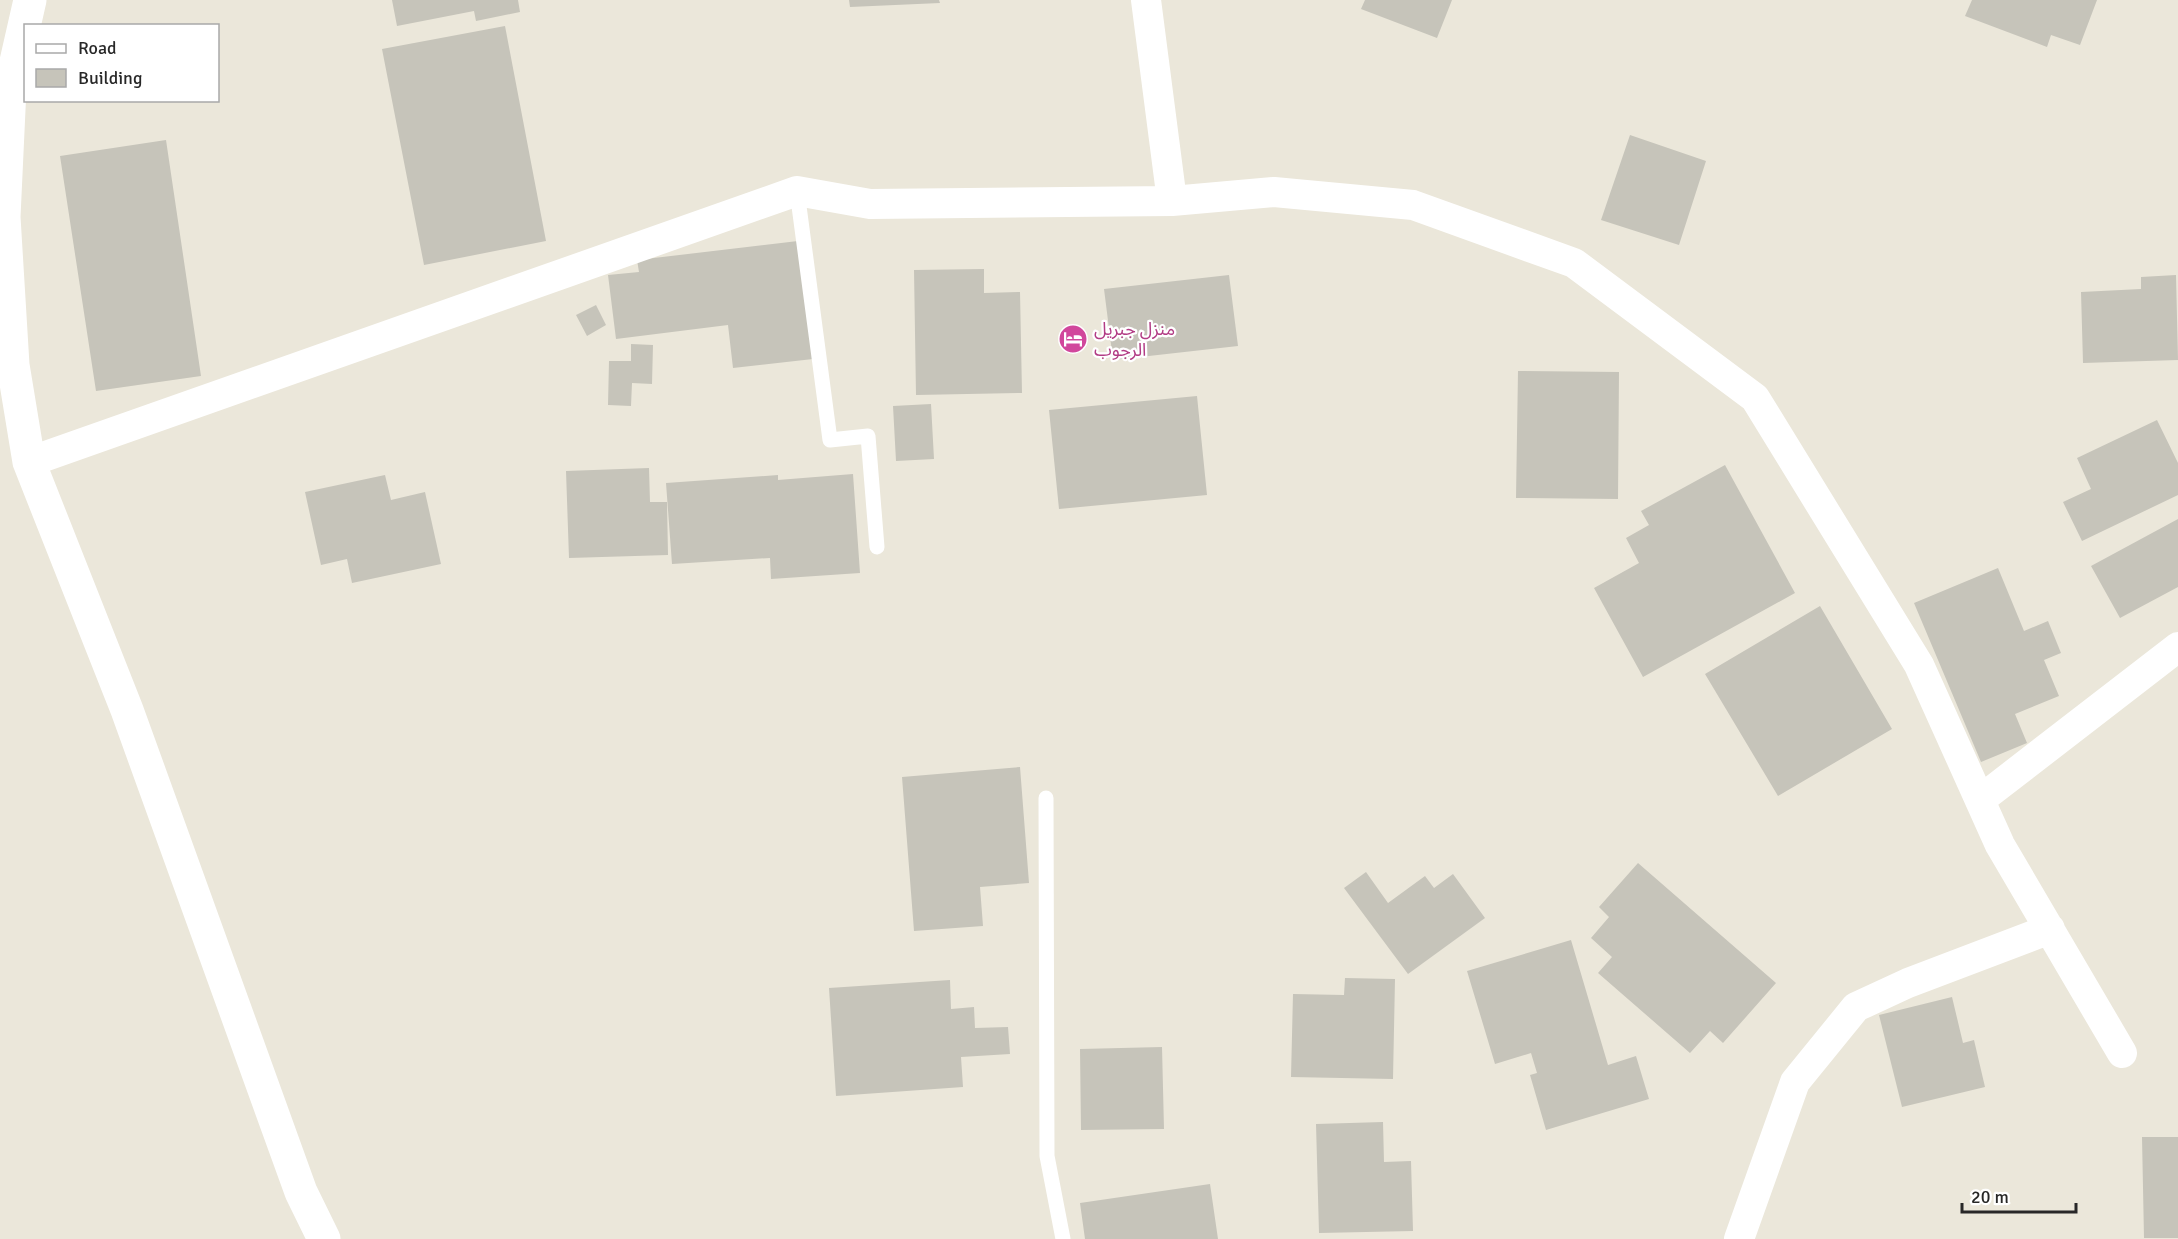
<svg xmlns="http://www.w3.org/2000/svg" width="2178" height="1239" viewBox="0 0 2178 1239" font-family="Signika,'Noto Sans Arabic',sans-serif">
<rect width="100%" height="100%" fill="#ebe7da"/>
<path fill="#c6c4ba" d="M392,0h126l2,12 -44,9 -2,-10 -77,15z
M849,0h90l1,3 -90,4z
M1365,0h87l-15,38 -76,-29z
M1972,0h125l-17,45 -29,-10 -4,12 -82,-31z
M505,26l41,215 -122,24 -42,-216z
M1630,135l76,26 -27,84 -78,-25z
M166,140l35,236 -105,15 -36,-235z
M798,241l15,118 -80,9 -5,-43 -112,14 -8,-64 31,-3 -2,-12z
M984,269v24l36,-1 2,101 -106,2 -2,-125z
M1229,275l9,71 -125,14 -9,-71z
M2176,275l2,85 -95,3 -2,-71 60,-3v-12z
M596,305l10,20 -19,11 -11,-21z
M631,344l22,1 -1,39 -20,-1 -1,23 -23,-1 1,-44h22z
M1518,371l101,1 -1,127 -102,-1z
M1197,396l10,99 -148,14 -10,-99z
M931,404l3,55 -38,2 -3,-55z
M2157,420l21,43v32l-96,46 -19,-39 28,-13 -14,-31z
M1725,465l70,128 -152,84 -49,-89 45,-25 -13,-25 23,-13 -8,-14z
M649,468l1,34h17l1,53 -99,3 -3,-87z
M853,474l7,99 -89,6 -1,-21 -98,6 -6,-81 112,-8v5z
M385,475l6,25 34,-8 16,72 -89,19 -5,-24 -26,6 -16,-73z
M2178,519v68l-58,31 -29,-52z
M1998,568l26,63 24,-10 13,32 -17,7 15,36 -44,18 12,29 -46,19 -67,-159z
M1820,606l72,123 -114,67 -73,-122z
M1020,767l9,116 -49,4 3,39 -69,5 -12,-154z
M1638,863l138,120 -53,60 -13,-12 -20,22 -92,-80 14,-16 -21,-19 18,-21 -10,-10z
M1366,872l22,31 37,-27 9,12 19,-14 32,44 -77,56 -64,-86z
M1571,940l37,125 28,-9 13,43 -103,31 -16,-55 7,-2 -6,-20 -36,11 -28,-93z
M1345,978l50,1 -2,100 -102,-2 2,-83 51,1z
M950,980l1,29 23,-2 1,21 33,-1 2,27 -49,3 2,30 -127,9 -7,-108z
M1952,997l11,46 11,-3 11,47 -83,20 -23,-92z
M1162,1047l2,82 -83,1 -1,-81z
M1383,1122l1,40 27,-1 2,70 -94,2 -3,-109z
M2142,1137h36v101h-34z
M1210,1184l8,55h-133l-5,-36z"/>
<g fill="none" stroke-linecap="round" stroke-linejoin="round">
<path stroke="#fff" stroke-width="15" d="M797,191l33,249 38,-4 9,111
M1046,798l1,358 16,83"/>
<path stroke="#fff" stroke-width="30" d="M1146,0l26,201
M29,462l768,-271 73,13 302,-3 102,-9 139,13 161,58 181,135 164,267 81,180 122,208
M1980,800l198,-153
M1739,1239l56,-157 61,-75 52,-24 142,-54"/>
<path stroke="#fff" stroke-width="33" d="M30,0l-20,88 -6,129 9,148 16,97 98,248 174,482 23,47"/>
</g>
<defs>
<g id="hotel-disc" transform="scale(1.5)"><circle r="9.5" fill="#d1479c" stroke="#fff"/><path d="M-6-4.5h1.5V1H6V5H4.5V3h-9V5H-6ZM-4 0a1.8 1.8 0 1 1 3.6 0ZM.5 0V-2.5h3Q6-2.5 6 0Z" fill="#fff"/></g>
</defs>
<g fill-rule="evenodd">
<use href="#hotel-disc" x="1073" y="339"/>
</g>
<g text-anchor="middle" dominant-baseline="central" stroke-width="4.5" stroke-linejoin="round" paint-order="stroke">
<g font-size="18" fill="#b23c85" stroke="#fff" text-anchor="start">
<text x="1094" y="329">منزل جبريل<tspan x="1094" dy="21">الرجوب</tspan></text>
</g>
</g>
<rect x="24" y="24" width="195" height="78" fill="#ffffff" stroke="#a9a9a9" stroke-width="1.5"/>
<rect x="36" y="44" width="30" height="9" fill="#ffffff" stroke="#a9a9a9" stroke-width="1.5"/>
<text x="78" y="54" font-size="18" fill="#282828">Road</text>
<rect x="36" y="69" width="30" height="18" fill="#c6c4ba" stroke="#a9a9a9" stroke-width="1.5"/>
<text x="78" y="84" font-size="18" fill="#282828">Building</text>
<path d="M1962 1203v9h114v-9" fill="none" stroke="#282828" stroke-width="3"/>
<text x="1971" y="1203" font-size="18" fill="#282828" stroke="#ffffff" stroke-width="4.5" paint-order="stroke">20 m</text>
</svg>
